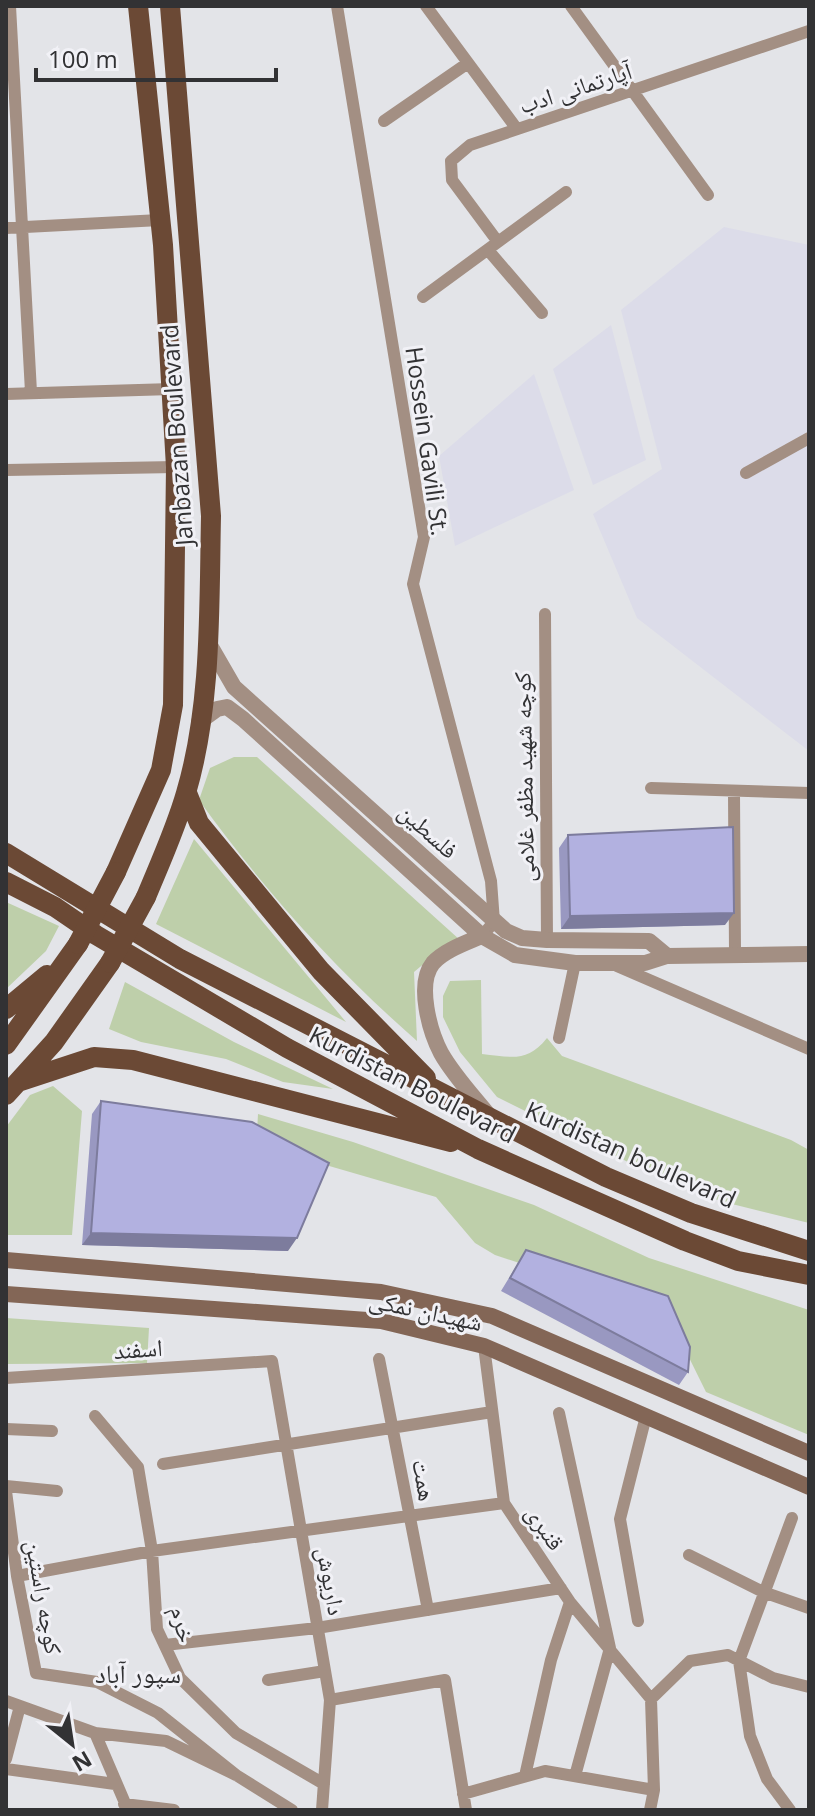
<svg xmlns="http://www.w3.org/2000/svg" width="815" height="1816" viewBox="0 0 815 1816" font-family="'Open Sans','Noto Naskh Arabic',sans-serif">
<rect width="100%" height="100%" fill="#e3e4e8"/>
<path fill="#dcdce9" d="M724,227l85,18v506l-172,-133 -44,-104 69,-45 -41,-159z
M611,325l35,135 -53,25 -40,-116z
M534,374l40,116 -119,56 -16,-90z"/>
<path fill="#becfaa" d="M234,757h23l203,183 -21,11 -25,21 3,69c-81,-71 -155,-153 -218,-241l11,-32z
M194,839l152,183 -190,-98z
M6,902l53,24 -13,25 -40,38z
M481,980l1,74c30,3 45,9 65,-16l15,18 229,84 18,10v73l-89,-22 -82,-34 -141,-70 -37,-45 -17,-35v-21l7,-15z
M125,982l109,60 99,47 -50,-7 -57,-23 -85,-17 -32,-13z
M53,1086l29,25 -10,124h-66v-108l24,-32z
M258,1114l95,28 181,63 115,53 160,52v125l-103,-43 -40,-81 -171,-56 -20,-12 -39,-46 -124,-36 -55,-29z
M6,1318l143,10 -2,35 -141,1z"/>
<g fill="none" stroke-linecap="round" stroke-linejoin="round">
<path stroke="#a38f83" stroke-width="12" d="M10,6l21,386
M337,6l87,531 -11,47 78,297 3,41 -12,14
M426,6l91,123
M571,6l137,189
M384,121l84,-58
M6,228l154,-8
M498,242l-46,-62 -1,-19 19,-16 339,-114
M488,250l54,63
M423,297l143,-105
M6,394l166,-5
M6,470l170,-3
M746,473l63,-35
M545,614l2,326
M651,788l158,5
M734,793l1,160
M617,966l192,83
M559,1038l16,-75
M484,1346l20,157 66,99 81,97
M379,1359l49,251
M6,1378l266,-17 58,339 -8,110
M559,1413l51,235 -35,128
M95,1416l43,51 14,84 5,78 23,49 56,55 88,51
M6,1429l46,2
M163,1464l329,-52
M6,1486l51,5
M6,1491l11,85 19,97 61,9 61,31 78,62
M689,1555l74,37 46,16
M17,1576l135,-25 352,-48
M638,1621l-18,-102 26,-103
M165,1645l152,-17 244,-40
M268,1680l57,-9
M651,1699l39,-38 38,-6 45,23 36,9
M330,1700l115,-20 21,130
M6,1701l89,32 71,8 70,34 56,35
M95,1733l33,77
M6,1759l14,-53
M6,1769l109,15
M525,1776l26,-116 19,-58
M463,1794l82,-23 109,19
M124,1804l50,6
M650,1810l4,-20 -3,-91
M790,1810l-23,-31 -17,-43 -11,-75 53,-143"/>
<path stroke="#a38f83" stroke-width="16" d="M208,642l26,45 272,244 16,7 25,2 102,1 18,15
M199,722l18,-13 10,-2 16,12 239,217 33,19 60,8h70l22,-7 142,-2
M482,936c-16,7 -37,14 -49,27 -17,21 -3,69 8,90 13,23 33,44 49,64"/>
<path stroke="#836656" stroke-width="16" d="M6,1260l375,32 111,24 317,137
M6,1294l375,27 103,25 325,141"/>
<path stroke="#6b4935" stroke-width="20" d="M187,793l12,30 122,148 105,107
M6,853l174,106 426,218 85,36 118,38
M116,872l45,-102 12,-65 3,-238 -13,-222 -25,-239
M6,882l49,25 41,28 191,113 191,101 207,92 53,20 71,14
M146,897c14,-34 30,-69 40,-104 26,-88 23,-186 25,-277l-41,-510
M6,1009l41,-34
M6,1045l72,-101
M21,1081l73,-24 39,3 318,82
M6,1095l48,-53 56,-79"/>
<path stroke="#6b4935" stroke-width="20" d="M78,944l38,-72
M110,963l36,-66"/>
</g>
<path fill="#9998c1" d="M568,835l157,90 -164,4 -2,-81z
M101,1101l187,150 -206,-6 10,-131z
M526,1250l162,122 -9,13 -178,-94z"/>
<path fill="#7d7c9d" d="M734,913l-9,12 -164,4 9,-13z
M91,1233l206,5 -9,13 -206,-6z"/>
<path fill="#b2b1e0" stroke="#7d7c9d" stroke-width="2" d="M733,827l1,86 -164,3 -2,-81z
M101,1101l151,21 77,41 -32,75 -206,-5z
M526,1250l142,46 22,51 -2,25 -178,-94z"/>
<g text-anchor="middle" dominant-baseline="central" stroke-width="6" stroke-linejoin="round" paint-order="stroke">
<g font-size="24" fill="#323234" stroke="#f1f1f6">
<text transform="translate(575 87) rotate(-18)">آپارتمانی ادب</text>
<text transform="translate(176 435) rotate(-94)">Janbazan Boulevard</text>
<text transform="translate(428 441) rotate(82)">Hossein Gavili St.</text>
<text transform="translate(523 777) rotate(-91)">کوچه شهید مظفر غلامی</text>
<text transform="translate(429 830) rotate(42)">فلسطین</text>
<text transform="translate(413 1084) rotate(27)">Kurdistan Boulevard</text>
<text transform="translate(631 1154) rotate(24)">Kurdistan boulevard</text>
<text transform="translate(426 1310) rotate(12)">شهیدان نمکی</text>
<text transform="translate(138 1348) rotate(-4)">اسفند</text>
<text transform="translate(425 1480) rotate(80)">همت</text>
<text transform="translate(546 1527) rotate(56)">قنبری</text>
<text transform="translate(332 1581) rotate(80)">داریوش</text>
<text transform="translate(45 1597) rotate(80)">کوچه راستین</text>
<text transform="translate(184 1624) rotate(75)">خرم</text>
</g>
<g font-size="26" fill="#323234" stroke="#f1f1f6">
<text x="138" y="1673">سپور آباد</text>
</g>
</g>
<rect width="815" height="1816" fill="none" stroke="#323234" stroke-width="16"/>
<g transform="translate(72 1744) rotate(150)" stroke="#f1f1f6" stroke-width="6" paint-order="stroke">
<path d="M0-6L14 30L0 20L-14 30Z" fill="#323234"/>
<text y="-12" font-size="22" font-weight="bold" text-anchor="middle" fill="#323234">N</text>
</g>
<path d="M36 68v12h240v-12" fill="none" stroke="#323234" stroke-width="4"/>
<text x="48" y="68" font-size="24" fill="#323234" stroke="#f1f1f6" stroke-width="6" paint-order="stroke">100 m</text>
</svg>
